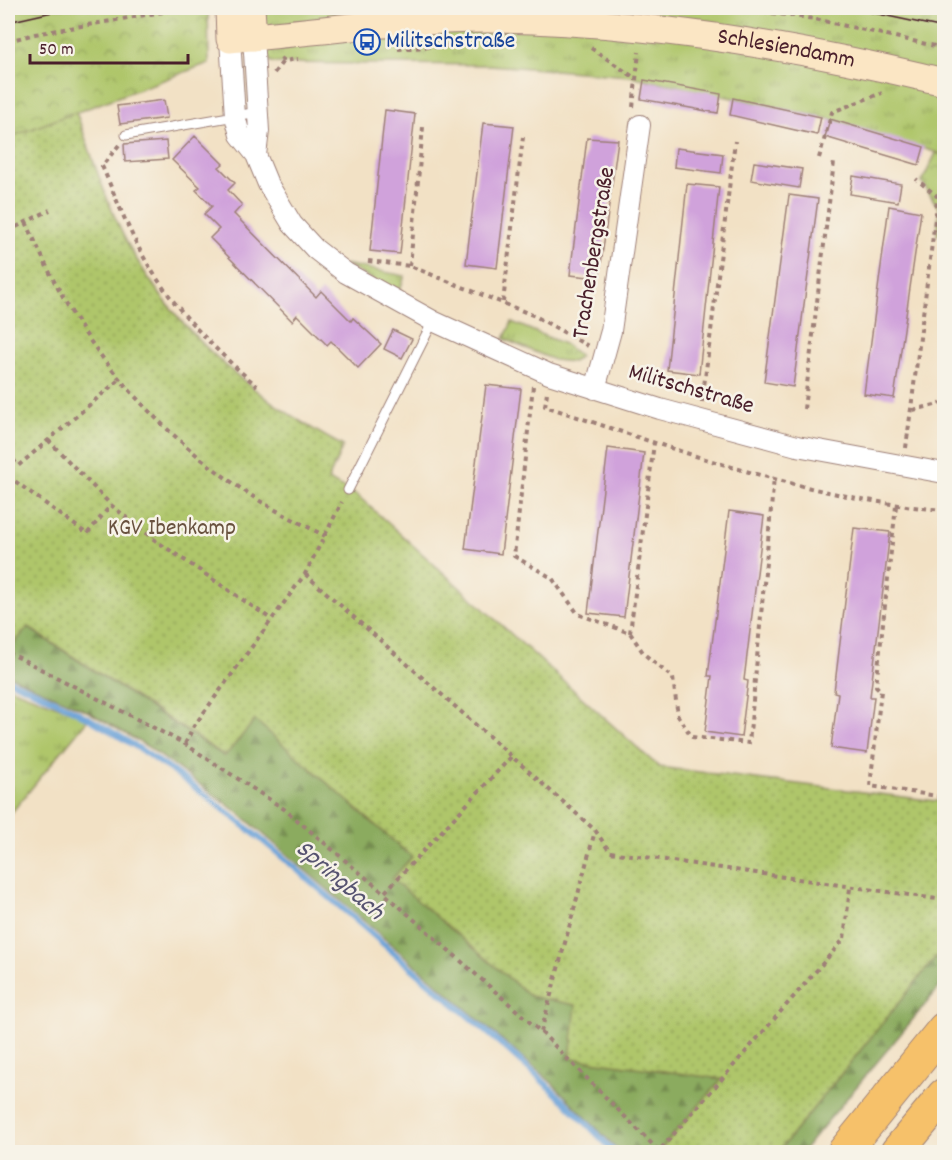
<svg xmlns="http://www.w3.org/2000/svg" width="952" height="1160" viewBox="0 0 952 1160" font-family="Dekko,sans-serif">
<defs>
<pattern id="grass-tufts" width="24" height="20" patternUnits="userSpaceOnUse" patternTransform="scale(1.5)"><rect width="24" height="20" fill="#afc66b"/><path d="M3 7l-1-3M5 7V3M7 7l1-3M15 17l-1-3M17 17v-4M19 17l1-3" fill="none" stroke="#90a058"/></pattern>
<pattern id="forest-firs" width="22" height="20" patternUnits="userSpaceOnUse" patternTransform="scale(1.5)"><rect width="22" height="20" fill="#8bab5f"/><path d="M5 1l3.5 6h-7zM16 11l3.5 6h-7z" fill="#748b4f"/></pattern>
<pattern id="park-crowns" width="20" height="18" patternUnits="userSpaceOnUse" patternTransform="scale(1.5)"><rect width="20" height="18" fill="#afc66b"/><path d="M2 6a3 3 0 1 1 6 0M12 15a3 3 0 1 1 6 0" fill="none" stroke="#90a058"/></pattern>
<pattern id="garden-dots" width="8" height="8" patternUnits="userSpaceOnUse" patternTransform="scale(1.5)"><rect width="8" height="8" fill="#afc66b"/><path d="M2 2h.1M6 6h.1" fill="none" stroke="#90a058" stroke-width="1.8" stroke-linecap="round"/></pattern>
</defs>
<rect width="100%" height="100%" fill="#f7f3e8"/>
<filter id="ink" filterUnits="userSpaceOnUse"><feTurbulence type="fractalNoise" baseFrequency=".0167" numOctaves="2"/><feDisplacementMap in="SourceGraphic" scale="12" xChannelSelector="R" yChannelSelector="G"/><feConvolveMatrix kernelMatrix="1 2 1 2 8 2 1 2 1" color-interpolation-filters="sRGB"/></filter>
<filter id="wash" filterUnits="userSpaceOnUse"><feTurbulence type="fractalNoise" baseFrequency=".008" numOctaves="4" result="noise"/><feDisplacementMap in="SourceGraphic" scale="24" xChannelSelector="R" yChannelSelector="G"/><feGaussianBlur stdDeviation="1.35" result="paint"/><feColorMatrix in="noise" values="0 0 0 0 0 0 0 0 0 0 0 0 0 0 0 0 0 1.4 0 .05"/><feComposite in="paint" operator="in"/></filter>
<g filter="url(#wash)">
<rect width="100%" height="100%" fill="#f2e1c5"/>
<path fill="url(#grass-tufts)" stroke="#7c724b" stroke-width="1.5" d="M253,8h691v147l-114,-36 -200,-43 -140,-11 -216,-2 -17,-8z
M344,264l61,12 -7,18z
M512,322l52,22 16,12 -7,6 -19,-2 -50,-21z
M8,687l81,31 -81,99z"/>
<path fill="url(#forest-firs)" stroke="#6a6545" stroke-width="1.5" d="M27,627l197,129 31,-36 157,137 -19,22 137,117 47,9 -7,53 153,21 -65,73h-38l-68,-69 -312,-269 -92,-67 -59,-35 -81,-37v-35l6,4z
M944,947v35l-142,170h-24z"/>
<path fill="url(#park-crowns)" stroke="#7c724b" stroke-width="1.5" d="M8,8h200l1,55 -201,75z
M936,153l8,2v78l-7,2 2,-26 -17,-27z"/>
<path fill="url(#garden-dots)" stroke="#7c724b" stroke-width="1.5" d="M76,112c18,48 32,99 58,143 49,84 125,146 209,191l-15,34 29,15 302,272 285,35v145l-166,205h-120l64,-73 -152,-21 6,-53 -46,-9 -138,-117 20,-22 -157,-137 -30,36 -197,-129 -14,17 -6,-4v-502z"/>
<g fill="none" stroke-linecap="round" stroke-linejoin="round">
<path stroke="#69a1d8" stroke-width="6" d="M8,680c148,58 268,172 387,274 75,64 153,126 219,198"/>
</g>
<g id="blocks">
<path fill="#d0a2db" d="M644,80l77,14 -3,19 -77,-14z
M733,98l88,19 -4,18 -87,-20z
M164,100l3,18 -47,6 -3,-18z
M385,110l30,4 -15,140 -30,-3z
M830,119l94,28 -5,18 -94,-28z
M483,123l31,3 -17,142 -31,-4z
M195,136l28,28 -4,3 16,16 -7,7 14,15 -8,9 82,83 5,-6 30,30 2,-3 28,26 -23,24 -27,-27 -4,4 -30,-30 -5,6 -82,-83 9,-9 -15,-15 8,-8 -16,-16 4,-3 -28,-27z
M587,138l31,2 -19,138 -29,-3z
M166,141l2,18 -43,3 -1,-18z
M676,148l47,6 -2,19 -47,-6z
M754,162l48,7 -3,19 -48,-8z
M853,176l48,8 -3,18 -48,-8z
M687,184l32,3 -20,187 -32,-4z
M789,195l29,4 -25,188 -29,-5z
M889,206l32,6 -27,186 -30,-4z
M393,330l19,9 -10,19 -18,-9z
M486,385l35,4 -20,165 -36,-5z
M608,448l36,5 -20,164 -36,-4z
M729,511l35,5 -20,164 4,1 -7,56 -36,-5 7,-56h-4z
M854,528l36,4 -20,165h4l-7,56 -36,-5 7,-55 -4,-1z"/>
</g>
</g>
<g filter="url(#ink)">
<use href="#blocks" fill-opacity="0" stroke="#9e8078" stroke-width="1.5"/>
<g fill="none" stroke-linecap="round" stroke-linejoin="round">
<g stroke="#9e8078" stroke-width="11">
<path id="lane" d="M126,135l132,-23
M348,490l85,-169"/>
</g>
<g stroke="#9e8078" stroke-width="22">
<path id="street" d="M253,37l6,94 -3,24
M230,39l5,77 5,19 16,20 12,29 24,40 23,25 31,24 87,48 116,53 111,35 137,37 147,27
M595,389l16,-58 29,-206"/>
</g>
<g stroke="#9e8078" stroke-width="29">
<g id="secondary">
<path id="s1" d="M229,8l1,31c86,-7 172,-20 258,-20 154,1 307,27 456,63"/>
<path d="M251,8l2,29"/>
</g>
</g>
<g stroke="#9e8078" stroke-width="35">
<path id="highway" d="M844,1152l100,-123
M897,1152l47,-57"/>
</g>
<path stroke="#9e8078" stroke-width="4" stroke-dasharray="4.5 4.5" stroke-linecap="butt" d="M736,8l79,11 129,29
M8,41l27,-7 151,-26
M591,48l44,30
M398,49l64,-4
M280,58l4,3 14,-2
M274,73l10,-13
M633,107l6,-55
M119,145l-17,21c15,34 28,69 47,100 27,45 68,86 108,120
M819,158l13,-46 50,-19
M26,222c11,23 21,47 34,70 44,82 116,154 192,204 23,15 49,27 73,40
M8,231l42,-21
M368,261l42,5 125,50 53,30
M410,266l13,-139
M503,302l20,-165
M533,386l-19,170 38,22 26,36 52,19 14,21 29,24 5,38 14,21 57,6 25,-266
M547,393l-2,13c125,42 268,94 399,104
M702,402l33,-261
M804,409l30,-247
M913,410l31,-7
M48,440l63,65 41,33 119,81
M906,448l30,-236 1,-16 -21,-17
M8,452l10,14 103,-88
M8,476l79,58 24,-29
M896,506l-20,180 5,5 -11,95 74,11
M305,574l290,256 15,22 334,48
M630,633l24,-190
M8,652l177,92 99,65 100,84
M185,744l9,-18 111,-152 37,-72
M511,757l-127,136 157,139 54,-201
M541,1032l118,119 185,-212 6,-51"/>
<use href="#lane" stroke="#fff" stroke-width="9"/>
<use href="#street" stroke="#fff" stroke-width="20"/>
<use href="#secondary" stroke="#fbe6c4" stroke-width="27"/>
<use href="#highway" stroke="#f6c16b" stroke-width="33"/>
<path stroke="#4a1f2b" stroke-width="1.5" d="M850,8l94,20
M906,8l38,8
M8,9l5,-1
M8,22l62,-14"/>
</g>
</g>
<defs>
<g id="bus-ring" transform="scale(1.35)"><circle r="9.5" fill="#f7f3e8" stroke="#1a4fb4" stroke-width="1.5"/><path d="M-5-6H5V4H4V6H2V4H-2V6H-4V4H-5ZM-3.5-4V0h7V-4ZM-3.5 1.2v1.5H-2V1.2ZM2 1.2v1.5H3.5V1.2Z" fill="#1a4fb4"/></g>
</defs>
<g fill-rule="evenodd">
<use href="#bus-ring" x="367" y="42"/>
</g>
<g text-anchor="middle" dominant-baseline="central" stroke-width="5" stroke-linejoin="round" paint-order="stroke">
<g font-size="24" fill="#164399" stroke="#f7f3e8" text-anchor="start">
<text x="386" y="42">Militschstraße</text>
</g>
<g font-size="24" fill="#4a1f2b" stroke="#f7f3e8">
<text stroke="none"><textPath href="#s1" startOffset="590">Schlesiendamm</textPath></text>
<text transform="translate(595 253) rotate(-81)">Trachenbergstraße</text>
<text transform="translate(691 390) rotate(16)">Militschstraße</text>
</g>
<g font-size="24" fill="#68513e" stroke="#f7f3e8">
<text x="172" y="529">KGV Ibenkamp</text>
</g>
<g font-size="26" font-style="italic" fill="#565370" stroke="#f7f3e8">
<text transform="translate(339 881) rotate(41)">Springbach</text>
</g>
</g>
<rect width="952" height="1160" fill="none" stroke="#f7f3e8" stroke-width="30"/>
<path d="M30 54v9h158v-9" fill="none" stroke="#4a1f2b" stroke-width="3"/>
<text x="39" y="54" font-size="18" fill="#4a1f2b" stroke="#f7f3e8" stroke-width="4.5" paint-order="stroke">50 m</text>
</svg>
